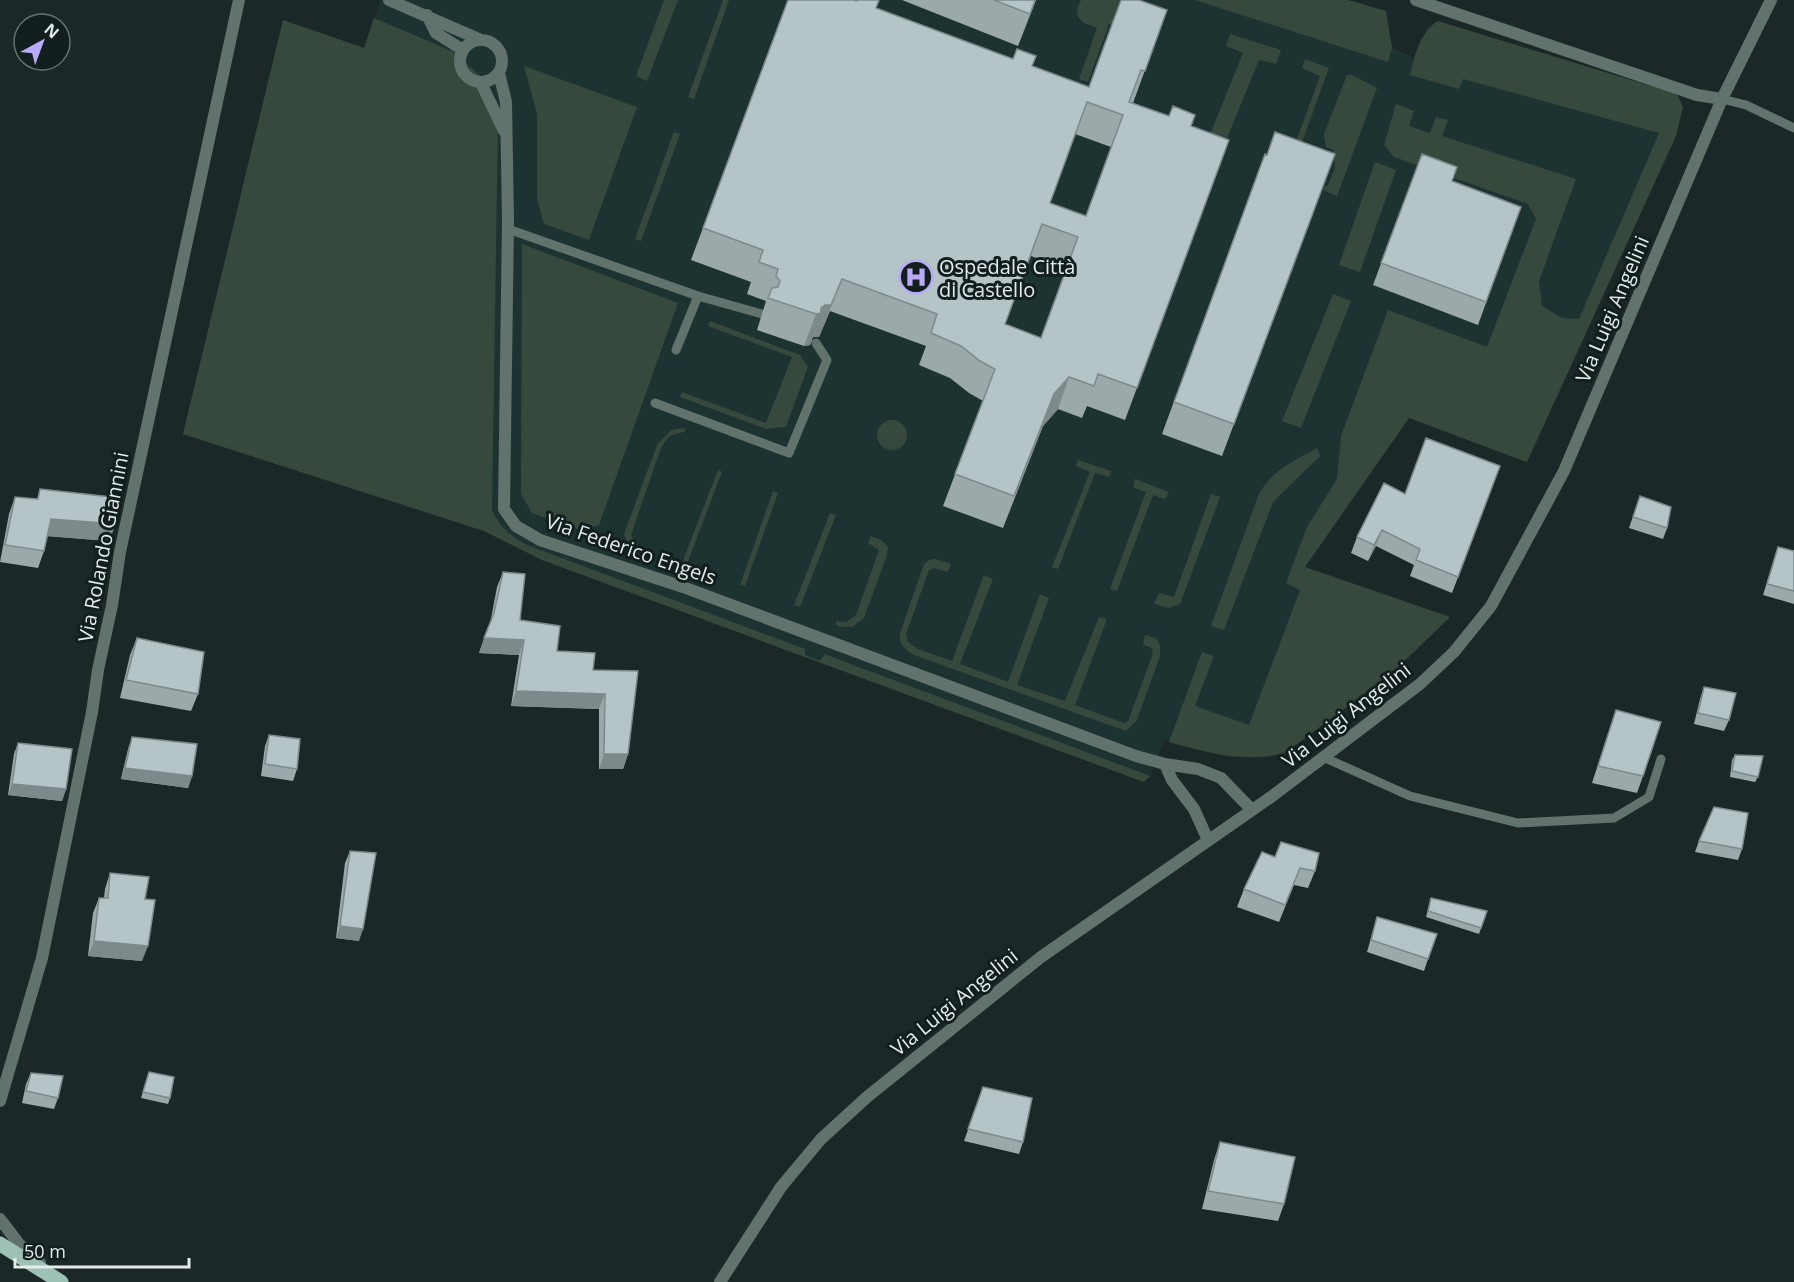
<svg xmlns="http://www.w3.org/2000/svg" width="1794" height="1282" viewBox="0 0 1794 1282" font-family="'Open Sans',sans-serif">
<rect width="100%" height="100%" fill="#1c2828"/>
<path fill="#1d3332" d="M381,0h967l38,11 6,37 22,10 14,-31 10,-6 245,86 -7,29 -149,326 -118,-44 -104,149 145,50 -58,56 -107,80 -21,5 -37,-1 -63,-17 -14,36 -6,6 -602,-222 -58,-29 -301,-97 100,-414 81,28z"/>
<path fill="#37493c" d="M664,0h14l-31,81 -11,-5z
M723,0h6l-35,99 -6,-2z
M1081,0h39l-6,17 9,4 -3,8 -11,-5 -21,58 -9,-3 18,-51 -13,-5 -6,-6 -1,-8z
M1195,0h153l38,11 6,37 -4,14z
M374,18l80,34 27,25 17,41 -6,392c10,19 16,24 35,35l278,104v6l15,6 4,-7 326,122 -6,6 -602,-222 -58,-29 -301,-97 100,-414 81,28z
M1438,21l239,73 6,13 -7,29 -149,326 -118,-44 -104,149 145,50 -58,56 -107,80c-43,10 -75,0 -116,-11l33,-90 12,4 -19,50 54,19 51,-135 -14,-7 21,-56 30,-48 4,-43 47,-126 99,37 49,-128 -8,-15 -134,-47 -10,-12 12,-41 18,7 -5,15 21,7 6,-16 12,3 -6,16 134,43 -37,102 3,25 20,12 17,1 80,-186 -196,-54 -4,10 -49,-14c4,-19 11,-44 28,-54z
M1230,34l51,16 -5,14 -17,-4 -36,88 -16,-6 36,-89 -17,-7z
M1305,59l24,9 -32,88 -3,-9 26,-71 -18,-8z
M524,66l113,41 -48,133 -45,-16 -7,-25v-85z
M1347,75h5l25,13 -40,108 -14,-6 1,-3 4,-2 7,-17 -2,-18 -7,-3 -2,-13z
M674,132l6,2 -39,107 -6,-2z
M1375,162l21,8 -36,102 -21,-7z
M522,244l156,59 -79,222 -17,6 -50,-18 -11,-19z
M1333,294l18,7 -50,127 -19,-7z
M710,321l90,34 8,12 -22,60 -20,2 -86,-32 2,-5 84,31 26,-66 -84,-31z
M877 435a15 15 0 1 1 30 0a15 15 0 1 1-30 0Z
M686,428l-2,4c-13,2 -17,5 -23,16l-30,87 5,10 -7,3 -5,-14 33,-89 14,-15z
M1317,448l3,8 -47,46 -49,128 -13,-4 47,-130c13,-26 35,-34 59,-48z
M1078,460l33,11 -2,6 -14,-4 -37,96 -6,-2 38,-95 -14,-6z
M718,470l4,2 -35,92 -5,-1z
M1135,479l34,13 -4,7 -12,-4 -36,96 -7,-2 36,-97 -13,-5z
M773,491l5,2 -33,93 -5,-1z
M1211,494l9,3 -40,107 -11,4 -15,-4 5,-11 15,4z
M830,513l6,2 -36,92 -6,-2z
M871,536l10,4 7,7 -1,8 -23,63 -12,9 -15,-1 -1,-5 10,1 10,-7 23,-65 -11,-7z
M935,559l16,5 -3,8 -14,-4 -5,2 -23,64 2,8 10,7 34,12 32,-86 9,4 -33,85 48,18 32,-88 9,4 -32,87 48,16 34,-84 8,2 -32,86 49,18 4,-2 25,-68 -2,-5 -8,-4 2,-9 11,3 4,7v11l-23,64 -11,11 -212,-76c-10,-6 -15,-10 -14,-22l24,-69 5,-4z"/>
<g fill="none" stroke-linecap="round" stroke-linejoin="round">
<path stroke="#62736d" stroke-width="9" d="M1722,99l24,6 48,23
M508,229l190,67 64,18
M676,350l22,-54
M655,403l134,50 38,-93 -11,-17
M1323,757l87,39 108,27 96,-5 35,-21 12,-38"/>
<path stroke="#62736d" stroke-width="12" d="M389,0l92,40
M1416,0l281,95 25,4
M427,15l9,18 27,17
M460 61a21 21 0 1 1 42 0a21 21 0 1 1-42 0Z
M499,73l7,29 2,119 -4,288 12,17 24,14 143,47 453,169 29,8 33,5 23,9 31,32
M481,83l23,48
M1165,764l7,16 22,29 14,31
M0,1101l42,-143 50,-246 6,-42 14,-65 8,-53 119,-552
M0,1219l19,25 21,19
M720,1282l61,-95 40,-48 46,-42 174,-140 230,-160 149,-113 34,-32 37,-46 73,-135 158,-372 49,-99"/>
<path stroke="#9ec1b5" stroke-width="15" d="M0,1244l61,38"/>
</g>
<path fill="#9ba9ab" fill-rule="evenodd" d="M788,0l244,66 57,21 78,-77 -34,93 58,23 38,14 -104,280 -38,-14 -5,12 -24,-9 -15,17 -40,102 -60,-22 40,-105 -14,-8 -19,-15 -31,-13 7,-19 -96,-35 -11,26h-6l-3,8 -6,1 -47,-16 9,-29 -19,-7 4,-12 -60,-22zM1075,134l36,13 -25,69 -36,-13zM1031,256l36,13 -26,69 -36,-14z
M902,0h134l-18,46z
M1265,154l2,1 68,-1 -113,302 -60,-22z
M1422,154l30,27 69,26 -43,118 -105,-40z
M1500,466l-48,127 -42,-17 4,-11 -38,-19 -8,15 -17,-8 6,-16 48,-43z
M40,489l69,52 -62,-5 -3,15 -6,17 -38,-6 9,-48 6,-17 22,2z
M1640,496l27,32 -4,11 -34,-11z
M1778,547l16,4v53l-31,-9z
M503,572l17,48 37,31 36,19 45,1 -10,83 -5,15h-24v-60l-88,-3 8,-51 -40,-2 11,-29 7,-37z
M137,638l61,56 -7,17 -71,-13 10,-43z
M1704,687l25,33 -5,11 -30,-7 6,-25z
M1616,710l27,66 -6,17 -45,-10z
M269,735l28,34 -4,12 -32,-5 4,-30z
M132,737l60,39 -4,12 -67,-9 7,-30z
M18,743l48,46 -4,12 -54,-6 6,-41z
M1735,755l23,22 -3,5 -25,-5 2,-17z
M1699,841l43,8 -4,11 -43,-8z
M350,851l9,90 -23,-3 9,-75z
M1262,852l53,19 -7,17 -14,-3 -15,37 -42,-15 7,-18z
M110,873l35,26 -3,62 -54,-5 5,-43 6,-15h5l1,-9z
M1431,898l56,13 -8,23 -53,-17z
M1377,917l51,42 -4,12 -57,-19z
M31,1073l27,25 -4,11 -32,-6 4,-19z
M147,1078l23,20 -2,6 -27,-6z
M983,1087l40,55 -4,12 -55,-13z
M1220,1142l64,62 -6,17 -76,-12 12,-49z"/>
<path fill="#7e898b" d="M1035,0h1l-18,46z
M842,279l-23,58h-6l-3,8 -6,1 12,-32 5,-6z
M1069,377l-11,32 -15,17 -40,102 51,-134z
M51,519l65,5 -7,17 -64,-5z
M1382,530l-6,16 -8,15 6,-16z
M484,638l40,2 -5,15 -40,-2z
M516,691l89,3 -6,15 -88,-3z
M604,754h24l-5,15h-24z
M125,768l67,8 -4,12 -67,-9z
M12,784l54,5 -4,12 -54,-6z
M340,926l23,3 -4,12 -23,-3z
M94,941l54,5 -6,15 -54,-5z"/>
<path fill="#b4c4c7" stroke="#7e898b" stroke-width="1.5" fill-rule="evenodd" d="M788,0h66l3,1v-1h22l-3,8 137,51 4,-10 19,7 -4,10 57,21 32,-87h18l28,10 -22,61 -4,-1 -12,32 40,14 4,-10 22,9 -4,11 38,14 -92,248 -39,-14 -4,12 -25,-9 -15,17 -40,102 -59,-22 40,-105 -15,-8 -19,-15 -30,-13 6,-19 -95,-35 -11,26h-6l-4,3v5l-5,1 -48,-16 4,-10 6,-1 2,-6 -4,-5 2,-7 -19,-7 4,-12 -60,-22zM1087,102l36,13 -37,101 -36,-13zM1042,224l36,13 -37,101 -36,-14z
M994,0h41l-5,14z
M1275,132l60,22 -101,270 -60,-22 91,-248 2,1z
M1422,154l35,13 -5,14 69,26 -35,95 -105,-39z
M1426,438l74,28 -42,111 -42,-17 4,-11 -38,-19 -8,15 -17,-8 27,-54 21,11z
M40,489l80,9 -4,26 -65,-5 -7,32 -39,-6 10,-48 23,2z
M1640,496l31,11 -4,21 -34,-11z
M1778,547l16,4v40l-27,-7z
M503,572l22,2 -5,46 40,6 -3,25 38,2 -2,17 45,1 -10,83h-24l1,-60 -89,-3 8,-51 -40,-2 10,-25z
M137,638l67,14 -6,42 -72,-14z
M1704,687l32,6 -7,27 -31,-7z
M1616,710l45,12 -18,54 -45,-10z
M269,735l31,4 -3,30 -32,-5z
M132,737l65,7 -5,32 -67,-8z
M18,743l54,6 -6,40 -54,-5z
M1735,755l28,1 -5,21 -26,-6z
M1714,807l34,6 -6,36 -43,-8z
M1281,842l38,11 -4,18 -15,-3 -15,37 -41,-16 18,-37 13,5z
M350,851l26,2 -13,76 -23,-3z
M110,873l39,4 -4,22 10,1 -7,46 -54,-5 5,-43h9z
M1431,898l56,13 -6,17 -53,-17z
M1377,917l60,17 -9,25 -57,-19z
M149,1072l25,5 -4,21 -27,-6z
M31,1073l32,3 -5,22 -32,-7z
M983,1087l49,11 -9,44 -55,-13z
M1220,1142l75,15 -11,47 -76,-13z"/>
<defs>
<g id="hospital-ring" transform="scale(1.725)"><circle r="9.5" fill="#121f1e" stroke="#b9abf7" stroke-width="1.5"/><path d="M-5-5h3v3.5h4V-5h3V5h-3V1.5h-4V5h-3Z" fill="#b9abf7"/></g>
</defs>
<g fill-rule="evenodd">
<use href="#hospital-ring" x="916" y="277"/>
</g>
<g text-anchor="middle" dominant-baseline="central" stroke-width="6" stroke-linejoin="round" paint-order="stroke">
<g font-size="20" fill="#e3ebeb" stroke="#121f1e" text-anchor="start">
<text x="939" y="266">Ospedale Città<tspan x="939" dy="23">di Castello</tspan></text>
</g>
<g font-size="20" fill="#e3ebeb" stroke="#121f1e">
<text transform="translate(1612 309) rotate(-67)">Via Luigi Angelini</text>
<text transform="translate(103 547) rotate(-79)">Via Rolando Giannini</text>
<text transform="translate(631 549) rotate(19)">Via Federico Engels</text>
<text transform="translate(1346 715) rotate(-38)">Via Luigi Angelini</text>
<text transform="translate(954 1002) rotate(-39)">Via Luigi Angelini</text>
</g>
</g>
<g transform="translate(42 42) rotate(41)"><circle r="28" fill="#121f1e" stroke="#667170" stroke-width="1.5"/>
<path d="M0-4.5L10 22L0 15L-10 22Z" fill="#b9abf7"/>
<text y="-9" font-size="16" font-weight="bold" text-anchor="middle" fill="#e3ebeb">N</text>
</g>
<path d="M15 1258v9h174v-9" fill="none" stroke="#e3ebeb" stroke-width="3"/>
<text x="24" y="1258" font-size="18" fill="#e3ebeb" stroke="#121f1e" stroke-width="4.5" paint-order="stroke">50 m</text>
</svg>
